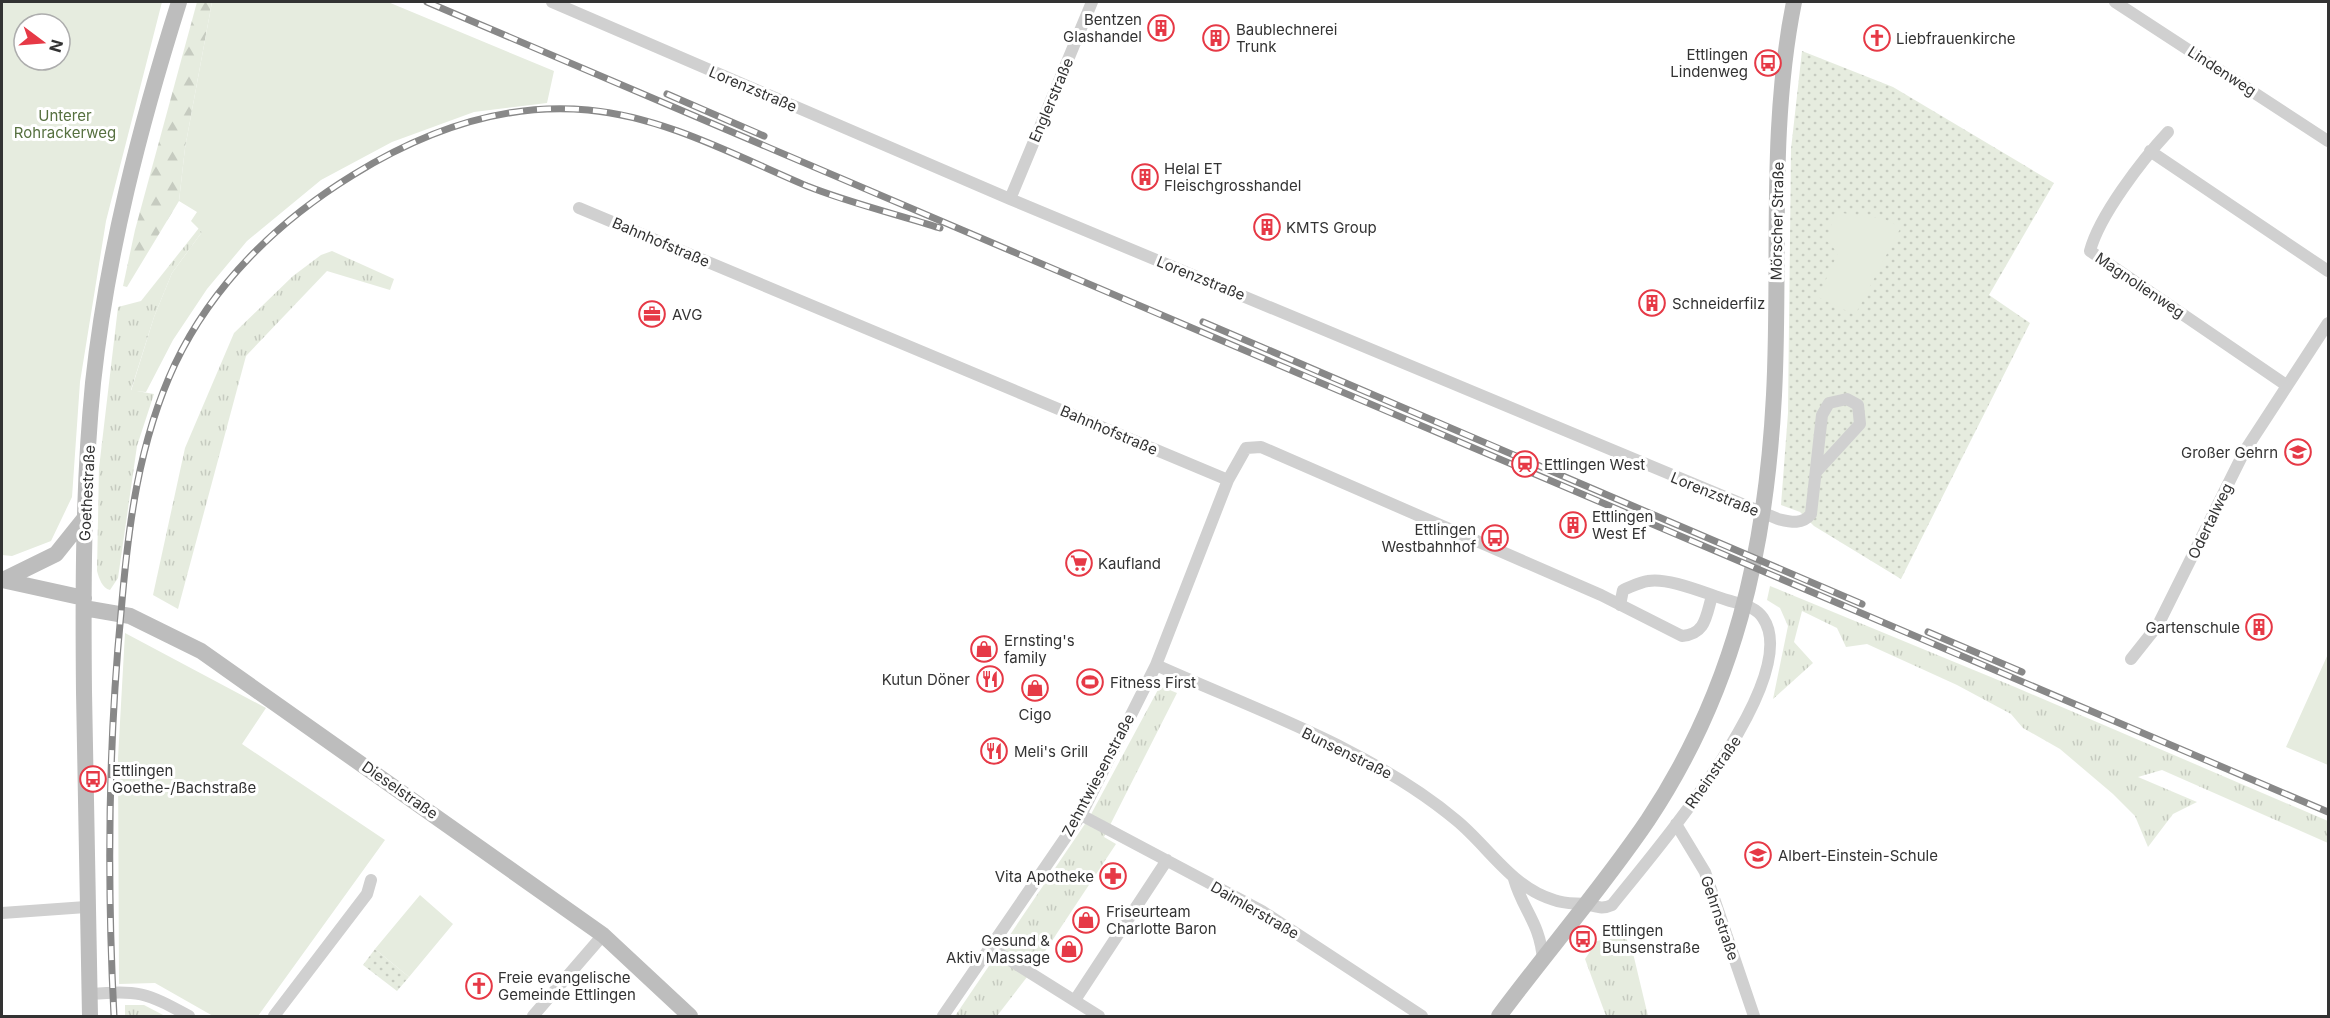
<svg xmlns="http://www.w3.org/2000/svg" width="2330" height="1018" viewBox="0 0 2330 1018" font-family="Inter,sans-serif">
<defs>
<pattern id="grass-tufts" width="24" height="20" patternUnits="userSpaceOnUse" patternTransform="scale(1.5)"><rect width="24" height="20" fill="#e6ecdf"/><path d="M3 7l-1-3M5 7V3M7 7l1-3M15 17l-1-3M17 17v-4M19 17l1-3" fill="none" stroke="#c6cbc0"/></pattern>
<pattern id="forest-firs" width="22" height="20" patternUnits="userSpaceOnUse" patternTransform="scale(1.5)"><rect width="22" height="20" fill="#e6ecdf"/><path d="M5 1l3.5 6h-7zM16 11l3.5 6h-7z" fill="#c6cbc0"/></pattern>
<pattern id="park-dots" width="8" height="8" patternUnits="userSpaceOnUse" patternTransform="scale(1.5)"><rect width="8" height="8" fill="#e6ecdf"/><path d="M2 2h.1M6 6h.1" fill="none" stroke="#c6cbc0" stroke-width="1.8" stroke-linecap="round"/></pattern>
</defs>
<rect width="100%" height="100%" fill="#fff"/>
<path fill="url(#grass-tufts)" d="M199,228l3,4 -30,41 -18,44 -23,73 23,4 -17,52 -19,132 -8,12c-8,-2 -11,-12 -13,-19l2,-103 19,-161 23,-6z
M332,251l62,28 -4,11 -63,-19 -81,85 -68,253 -25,-14 32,-147 49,-115 59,-57 28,-21z
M1770,586l245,101 313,134v22l-166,-73 -24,7 59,25 -24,12 -25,33 -13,-31 -22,-22 -53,-45 -37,-21 -12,-14 -54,-29 -90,-41 -21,3 -9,-19 -35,-17 -8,31 19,21 -40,36 15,-73 -8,-18 -13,-8z
M1160,686l17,7 -73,144 12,7 -82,124 -37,48h-42l134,-198z
M1624,935l8,14 16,67h-42l-21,-57 12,-18z
M125,1005h19l21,11h-40z"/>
<path fill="url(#forest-firs)" d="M197,2h15l-27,146 -6,53 -52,86 -4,-1 12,-56z"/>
<path fill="url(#park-dots)" d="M1802,51l91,36 161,96 -65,112 41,28 -129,256 -87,-53 -14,-14 -19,-7 7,-92 3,-264z
M375,949l34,28 -12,14 -34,-26z"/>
<path fill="#e6ecdf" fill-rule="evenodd" d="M2,2h160l-56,219 -26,161 -8,115 -21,44 -39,15 -10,-1zM24,24h36v36h-36z
M212,2h176l166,69 -7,32 -73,9 -82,30 -71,38 -74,61 -40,48 -34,51 -27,52 -15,-1 23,-74 18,-44 30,-41 -11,-11 6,-9 -18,-11 6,-53z
M1835,212l49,7 17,8 -46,88 -37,-18 20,-44 -11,-12z
M125,633l141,75 -24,36 143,96 -127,176h-45l-58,-33 -36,1 -1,-226z
M2328,654v111l-42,-18z
M420,895l33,29 -44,53 -34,-28z"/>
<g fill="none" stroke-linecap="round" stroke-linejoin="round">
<path stroke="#d0d0d0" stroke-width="12" d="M552,2l458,197 768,320c13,3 24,6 33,-5l11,-99 7,-12 18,-4 11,6 2,19 -43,47
M2115,2l213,139
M2168,132c-26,28 -69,84 -78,119l196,134
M2150,151l178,120
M1010,199l82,-197
M579,208l649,272 18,-32 15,-1 340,148 81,41c24,-2 24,-20 30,-40
M2131,659l27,-34 86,-173 84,-129
M1156,665c100,45 215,84 300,155 32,26 56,68 98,80 10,4 21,3 31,4 11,2 16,6 27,1 38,-48 193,-226 151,-287 -8,-12 -23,-14 -36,-18 -20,-6 -59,-23 -79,-19 -8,1 -17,6 -25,9l-3,15
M1081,815l181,96 160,105
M1676,824l29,48 49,144
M1514,879c9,32 26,43 29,81
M2,913l84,-6
M992,949l107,67
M89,994c50,-4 56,-2 100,22
M1075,1000l92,-140
M274,1016l93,-122 4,-14
M533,1016l70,-81
M943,1016l138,-201 75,-150 72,-185"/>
<path stroke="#bdbdbd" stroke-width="16" d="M2,580l82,18
M3,580l53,-26 28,-35
M84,608l46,8 71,35 402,284 87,81
M90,1016c-3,-108 -5,-216 -6,-324 -1,-103 -1,-206 9,-309 14,-130 47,-257 86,-381
M1499,1016c49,-66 103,-128 149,-196 87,-131 118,-270 126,-425 7,-131 -6,-264 20,-393"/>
<g stroke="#888" stroke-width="7">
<path id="rail" d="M427,2l1901,810
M667,94l97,42
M1203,322l659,282
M1928,632l94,40
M114,1016c-7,-134 -6,-268 7,-403 7,-85 17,-170 54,-249 38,-80 103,-143 178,-189 71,-44 150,-73 235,-65 77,7 148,46 219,76 43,17 89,28 133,42"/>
</g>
<use href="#rail" stroke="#fff" stroke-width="4.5" stroke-dasharray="14" stroke-linecap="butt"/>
</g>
<defs>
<g id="building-ring" transform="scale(1.35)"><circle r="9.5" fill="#fff" stroke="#e63946" stroke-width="1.5"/><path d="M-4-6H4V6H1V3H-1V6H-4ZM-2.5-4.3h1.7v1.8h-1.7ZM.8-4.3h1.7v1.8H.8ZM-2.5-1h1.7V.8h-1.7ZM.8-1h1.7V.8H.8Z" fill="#e63946"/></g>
<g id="church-ring" transform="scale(1.35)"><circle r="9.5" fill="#fff" stroke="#e63946" stroke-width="1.5"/><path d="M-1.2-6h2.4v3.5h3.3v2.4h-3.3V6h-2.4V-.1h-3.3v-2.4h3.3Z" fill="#e63946"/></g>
<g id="bus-ring" transform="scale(1.35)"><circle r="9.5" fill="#fff" stroke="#e63946" stroke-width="1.5"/><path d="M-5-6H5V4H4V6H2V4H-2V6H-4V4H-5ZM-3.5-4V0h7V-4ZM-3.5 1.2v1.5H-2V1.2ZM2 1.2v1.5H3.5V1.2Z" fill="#e63946"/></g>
<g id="office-ring" transform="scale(1.35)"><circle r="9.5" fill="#fff" stroke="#e63946" stroke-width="1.5"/><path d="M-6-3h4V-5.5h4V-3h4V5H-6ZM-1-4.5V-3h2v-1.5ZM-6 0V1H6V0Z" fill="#e63946"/></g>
<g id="school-ring" transform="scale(1.35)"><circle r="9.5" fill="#fff" stroke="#e63946" stroke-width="1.5"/><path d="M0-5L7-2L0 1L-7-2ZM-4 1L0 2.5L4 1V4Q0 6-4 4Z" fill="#e63946"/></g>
<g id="station-ring" transform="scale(1.35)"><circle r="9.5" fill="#fff" stroke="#e63946" stroke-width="1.5"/><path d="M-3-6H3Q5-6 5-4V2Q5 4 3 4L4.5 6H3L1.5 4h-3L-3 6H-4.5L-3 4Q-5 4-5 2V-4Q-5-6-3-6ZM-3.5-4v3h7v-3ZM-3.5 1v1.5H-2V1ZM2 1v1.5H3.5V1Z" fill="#e63946"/></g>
<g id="supermarket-ring" transform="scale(1.35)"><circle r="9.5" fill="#fff" stroke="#e63946" stroke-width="1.5"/><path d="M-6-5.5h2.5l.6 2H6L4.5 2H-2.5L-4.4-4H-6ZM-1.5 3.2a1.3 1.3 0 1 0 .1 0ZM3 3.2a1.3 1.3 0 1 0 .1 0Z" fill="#e63946"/></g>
<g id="shop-ring" transform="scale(1.35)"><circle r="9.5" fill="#fff" stroke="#e63946" stroke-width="1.5"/><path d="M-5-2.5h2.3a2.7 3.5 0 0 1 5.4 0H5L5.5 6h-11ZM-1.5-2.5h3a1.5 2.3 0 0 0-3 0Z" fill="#e63946"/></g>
<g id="restaurant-ring" transform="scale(1.35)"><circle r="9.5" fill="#fff" stroke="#e63946" stroke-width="1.5"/><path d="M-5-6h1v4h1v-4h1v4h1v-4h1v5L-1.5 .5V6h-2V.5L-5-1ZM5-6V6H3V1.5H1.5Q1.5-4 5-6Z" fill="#e63946"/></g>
<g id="stadium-ring" transform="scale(1.35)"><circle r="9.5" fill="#fff" stroke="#e63946" stroke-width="1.5"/><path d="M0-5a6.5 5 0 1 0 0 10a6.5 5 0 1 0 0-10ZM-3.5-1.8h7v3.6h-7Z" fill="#e63946"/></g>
<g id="pharmacy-ring" transform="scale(1.35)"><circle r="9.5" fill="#fff" stroke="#e63946" stroke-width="1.5"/><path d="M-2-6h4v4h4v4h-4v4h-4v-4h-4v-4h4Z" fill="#e63946"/></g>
</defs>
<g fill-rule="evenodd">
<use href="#building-ring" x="1161" y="28"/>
<use href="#building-ring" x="1216" y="38"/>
<use href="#church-ring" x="1877" y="38"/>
<use href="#bus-ring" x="1768" y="63"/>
<use href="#building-ring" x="1145" y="177"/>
<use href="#building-ring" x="1267" y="227"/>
<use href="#building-ring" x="1652" y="303"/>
<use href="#office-ring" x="652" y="314"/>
<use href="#school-ring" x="2298" y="452"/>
<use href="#station-ring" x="1525" y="464"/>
<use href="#building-ring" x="1573" y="525"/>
<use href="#bus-ring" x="1495" y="538"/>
<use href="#supermarket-ring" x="1079" y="563"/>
<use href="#building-ring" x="2259" y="627"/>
<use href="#shop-ring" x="984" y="649"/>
<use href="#restaurant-ring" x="990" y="679"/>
<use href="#stadium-ring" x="1090" y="682"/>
<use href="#shop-ring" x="1035" y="688"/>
<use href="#restaurant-ring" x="994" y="751"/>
<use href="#bus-ring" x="93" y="779"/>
<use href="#school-ring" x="1758" y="855"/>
<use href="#pharmacy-ring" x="1113" y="876"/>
<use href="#shop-ring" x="1086" y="920"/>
<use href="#bus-ring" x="1583" y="939"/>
<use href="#shop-ring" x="1069" y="949"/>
<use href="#church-ring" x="479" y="986"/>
</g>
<g text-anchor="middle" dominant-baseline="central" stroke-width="6" stroke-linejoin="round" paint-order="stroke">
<g font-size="15" fill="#333" stroke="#fff" text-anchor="start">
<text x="1142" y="19" text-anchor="end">Bentzen<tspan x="1142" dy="17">Glashandel</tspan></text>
<text x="1236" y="29">Baublechnerei<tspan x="1236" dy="17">Trunk</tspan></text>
<text x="1896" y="38">Liebfrauenkirche</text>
<text x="1748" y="54" text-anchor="end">Ettlingen<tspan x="1748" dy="17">Lindenweg</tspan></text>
<text x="1164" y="168">Helal ET<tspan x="1164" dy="17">Fleischgrosshandel</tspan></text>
<text x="1286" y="227">KMTS Group</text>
<text x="1672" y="303">Schneiderfilz</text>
<text x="672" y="314">AVG</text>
<text x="2278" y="452" text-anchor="end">Großer Gehrn</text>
<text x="1544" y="464">Ettlingen West</text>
<text x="1592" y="516">Ettlingen<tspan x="1592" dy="17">West Ef</tspan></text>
<text x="1476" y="529" text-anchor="end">Ettlingen<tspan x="1476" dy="17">Westbahnhof</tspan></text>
<text x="1098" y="563">Kaufland</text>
<text x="2240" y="627" text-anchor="end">Gartenschule</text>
<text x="1004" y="640">Ernsting's<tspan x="1004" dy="17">family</tspan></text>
<text x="970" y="679" text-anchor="end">Kutun Döner</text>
<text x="1110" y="682">Fitness First</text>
<text x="1035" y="714" text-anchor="middle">Cigo</text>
<text x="1014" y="751">Meli's Grill</text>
<text x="112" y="770">Ettlingen<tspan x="112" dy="17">Goethe-/Bachstraße</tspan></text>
<text x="1778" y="855">Albert-Einstein-Schule</text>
<text x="1094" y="876" text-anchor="end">Vita Apotheke</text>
<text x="1106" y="911">Friseurteam<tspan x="1106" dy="17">Charlotte Baron</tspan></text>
<text x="1602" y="930">Ettlingen<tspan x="1602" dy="17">Bunsenstraße</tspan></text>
<text x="1050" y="940" text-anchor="end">Gesund &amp;<tspan x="1050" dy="17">Aktiv Massage</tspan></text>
<text x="498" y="977">Freie evangelische<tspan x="498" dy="17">Gemeinde Ettlingen</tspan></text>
</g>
<g font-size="15" fill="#333" stroke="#fff">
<text transform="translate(2222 71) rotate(33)">Lindenweg</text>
<text transform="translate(753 89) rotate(23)">Lorenzstraße</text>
<text transform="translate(1051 100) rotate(-67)">Englerstraße</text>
<text transform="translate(1777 221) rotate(-89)">Mörscher Straße</text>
<text transform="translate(661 242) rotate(23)">Bahnhofstraße</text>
<text transform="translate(1201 278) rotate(22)">Lorenzstraße</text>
<text transform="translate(2140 285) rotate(34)">Magnolienweg</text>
<text transform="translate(1109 430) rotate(23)">Bahnhofstraße</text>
<text transform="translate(87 493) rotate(-87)">Goethestraße</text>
<text transform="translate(1715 494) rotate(22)">Lorenzstraße</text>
<text transform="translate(2210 521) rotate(-64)">Odertalweg</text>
<text transform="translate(1347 753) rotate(26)">Bunsenstraße</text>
<text transform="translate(1713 772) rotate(-55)">Rheinstraße</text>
<text transform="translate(1098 775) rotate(-62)">Zehntwiesenstraße</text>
<text transform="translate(400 790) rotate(35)">Dieselstraße</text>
<text transform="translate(1255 910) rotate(30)">Daimlerstraße</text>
<text transform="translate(1720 918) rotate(71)">Gehrnstraße</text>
</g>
<g font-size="15" fill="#56703f" stroke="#fff">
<text x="65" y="115">Unterer<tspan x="65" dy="17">Rohrackerweg</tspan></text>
</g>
</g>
<rect width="2330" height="1018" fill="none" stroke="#333333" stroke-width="6"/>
<g transform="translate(42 42) rotate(106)"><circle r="28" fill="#ffffff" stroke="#adadad" stroke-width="1.5"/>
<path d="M0-4.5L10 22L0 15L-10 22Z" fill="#e63946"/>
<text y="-9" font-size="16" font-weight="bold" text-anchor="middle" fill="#333333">N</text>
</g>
</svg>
